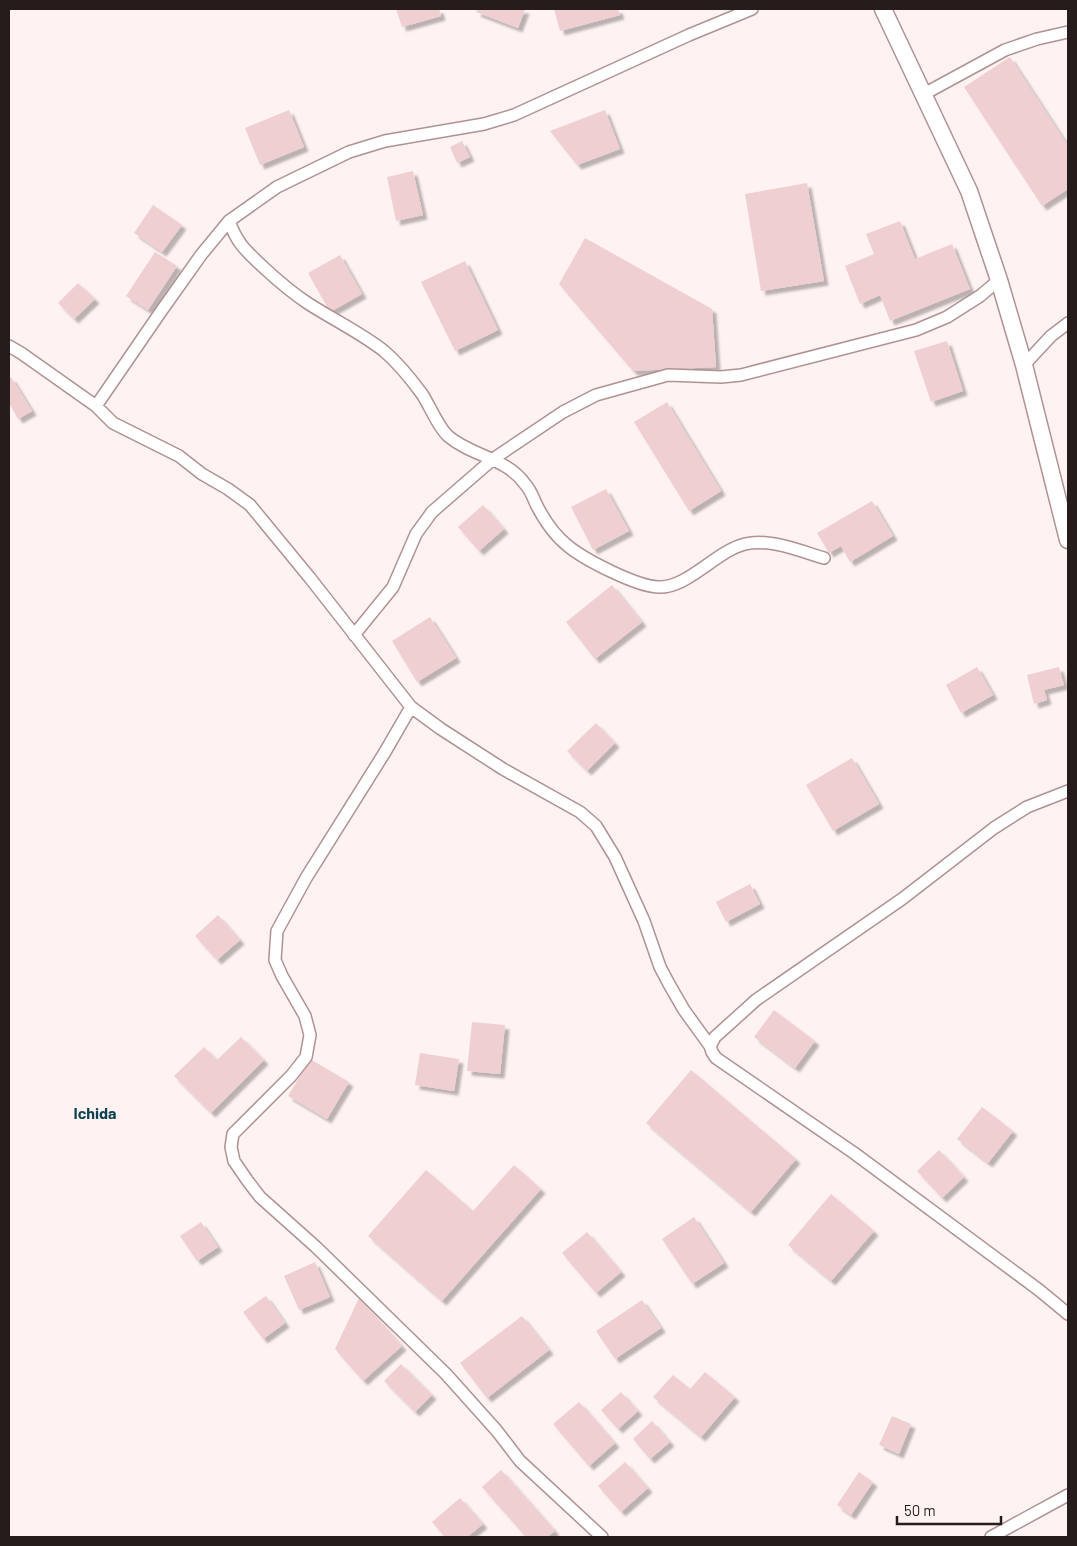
<svg xmlns="http://www.w3.org/2000/svg" width="1077" height="1546" viewBox="0 0 1077 1546" font-family="Barlow,sans-serif">
<defs>
<filter id="shadow"><feDropShadow dx="4.5" dy="4.5" stdDeviation="1" flood-color="#0004"/></filter>
</defs>
<rect width="100%" height="100%" fill="#fff2f2"/>
<path fill="#efcfd1" filter="url(#shadow)" d="M396,9h43l2,7 -39,11z
M478,9h47l-7,19 -42,-16z
M554,9h64l2,6 -60,16z
M1010,57l58,89v43l-26,17 -78,-119z
M289,110l15,37 -44,18 -15,-37z
M605,110l15,39 -43,16 -27,-34z
M462,141l8,16 -13,6 -7,-16z
M413,171l10,44 -27,6 -9,-44z
M807,183l17,98 -63,10 -16,-97z
M153,205l29,20 -20,27 -28,-19z
M900,221l15,38 37,-15 18,45 -80,32 -10,-26 -20,9 -15,-38 29,-12 -8,-20z
M585,238l127,71 4,58 -83,4 -74,-87z
M155,252l22,14 -29,44 -22,-14z
M340,255l22,39 -32,18 -22,-39z
M465,261l33,69 -43,21 -34,-69z
M78,283l17,16 -21,20 -16,-16z
M947,341l16,50 -32,11 -17,-51z
M11,377l21,34 -14,8 -9,-16v-24z
M667,402l54,89 -32,20 -55,-89z
M606,489l23,42 -36,19 -22,-43z
M872,501l21,35 -43,26 -9,-16 -12,7 -12,-20z
M483,505l21,24 -25,22 -21,-24z
M612,585l30,37 -47,37 -29,-37z
M430,617l26,41 -39,24 -25,-41z
M977,667l16,28 -32,18 -15,-28z
M1059,667l5,18 -20,5 3,10 -13,4 -7,-29z
M596,723l19,20 -28,28 -20,-20z
M852,758l27,46 -46,27 -27,-46z
M750,884l10,20 -34,18 -10,-20z
M218,915l22,25 -23,20 -22,-24z
M774,1010l41,31 -20,27 -41,-31z
M472,1022l33,3 -5,49 -33,-3z
M241,1037l23,23 -53,53 -37,-37 30,-29 13,13z
M420,1053l39,6 -5,32 -39,-6z
M310,1059l39,23 -22,37 -39,-23z
M691,1070l105,89 -45,53 -105,-89z
M982,1107l31,24 -25,32 -31,-24z
M939,1150l25,27 -22,21 -25,-27z
M514,1165l27,24 -99,112 -74,-65 58,-66 47,41z
M831,1194l43,37 -43,50 -43,-36z
M694,1217l30,46 -32,21 -30,-45z
M201,1222l17,25 -21,14 -17,-25z
M587,1232l34,40 -25,21 -34,-40z
M315,1262l15,35 -31,13 -15,-34z
M266,1296l19,27 -22,16 -20,-27z
M359,1298l43,48 -39,35 -28,-32z
M642,1300l19,28 -46,31 -19,-28z
M522,1316l27,34 -62,48 -27,-35z
M401,1364l31,31 -17,17 -31,-31z
M705,1372l30,25 -34,40 -48,-40 20,-22 17,14z
M621,1392l17,19 -20,18 -17,-19z
M579,1402l36,41 -26,23 -36,-42z
M892,1416l19,8 -12,30 -20,-9z
M652,1421l18,21 -20,17 -17,-20z
M625,1462l23,26 -27,24 -23,-26z
M501,1470l54,61 -8,6h-21l-44,-50z
M859,1472l14,10 -22,33 -14,-10z
M460,1498l23,26 -16,13h-22l-13,-15z"/>
<g fill="none" stroke-linecap="round" stroke-linejoin="round">
<g stroke="#b09293" stroke-width="14">
<path id="street" d="M924,94l81,-44 32,-11 31,-7
M229,221c8,22 16,29 33,45 15,14 30,27 47,38 25,16 52,29 75,47 14,12 27,28 38,43 8,12 16,33 26,42 23,20 59,22 77,48 5,5 8,13 11,20 8,16 18,31 32,42 17,14 68,40 90,41 29,2 58,-36 87,-43 25,-6 55,7 79,14
M9,346l12,7 75,53 17,17 66,33 23,18 26,15 22,16 60,73 101,129 30,22 62,40 77,43 16,14 19,31 29,64 16,46 9,17 15,26 26,36 2,6 4,6 138,95 185,137 29,24
M1024,365l27,-29 17,-13
M96,406l66,-96 39,-55 28,-34 48,-34 72,-35 36,-11 99,-17 30,-9 175,-80 63,-26
M354,635l39,-48 23,-53 16,-22 61,-53 70,-47 33,-17 72,-20 53,2 20,-2 175,-45 31,-13 33,-21 19,-16
M411,707l-26,45 -79,126 -29,53 -2,29 7,16 23,40 5,19 -4,22 -15,19 -58,58 -2,13 3,14 13,19 13,17 56,50 130,127 51,57 23,30 82,76
M710,1046l5,-9 41,-37 146,-101 92,-71 33,-21 41,-16
M991,1537l77,-42"/>
</g>
<g stroke="#b09293" stroke-width="19">
<path id="secondary" d="M883,9l86,182 30,89 25,85 44,175"/>
</g>
<use href="#street" stroke="#fff" stroke-width="11"/>
<use href="#secondary" stroke="#fff" stroke-width="16"/>
</g>
<g text-anchor="middle" dominant-baseline="central" stroke-width="4.5" stroke-linejoin="round" paint-order="stroke">
<g font-size="16" font-weight="bold" fill="#0d4152" stroke="#fff2f2">
<text x="95" y="1112">Ichida</text>
</g>
</g>
<rect width="1077" height="1546" fill="none" stroke="#271c1c" stroke-width="20"/>
<path d="M897 1516v8h104v-8" fill="none" stroke="#271c1c" stroke-width="2.5"/>
<text x="904" y="1516" font-size="15" fill="#271c1c" stroke="#fff2f2" stroke-width="4" paint-order="stroke">50 m</text>
</svg>
